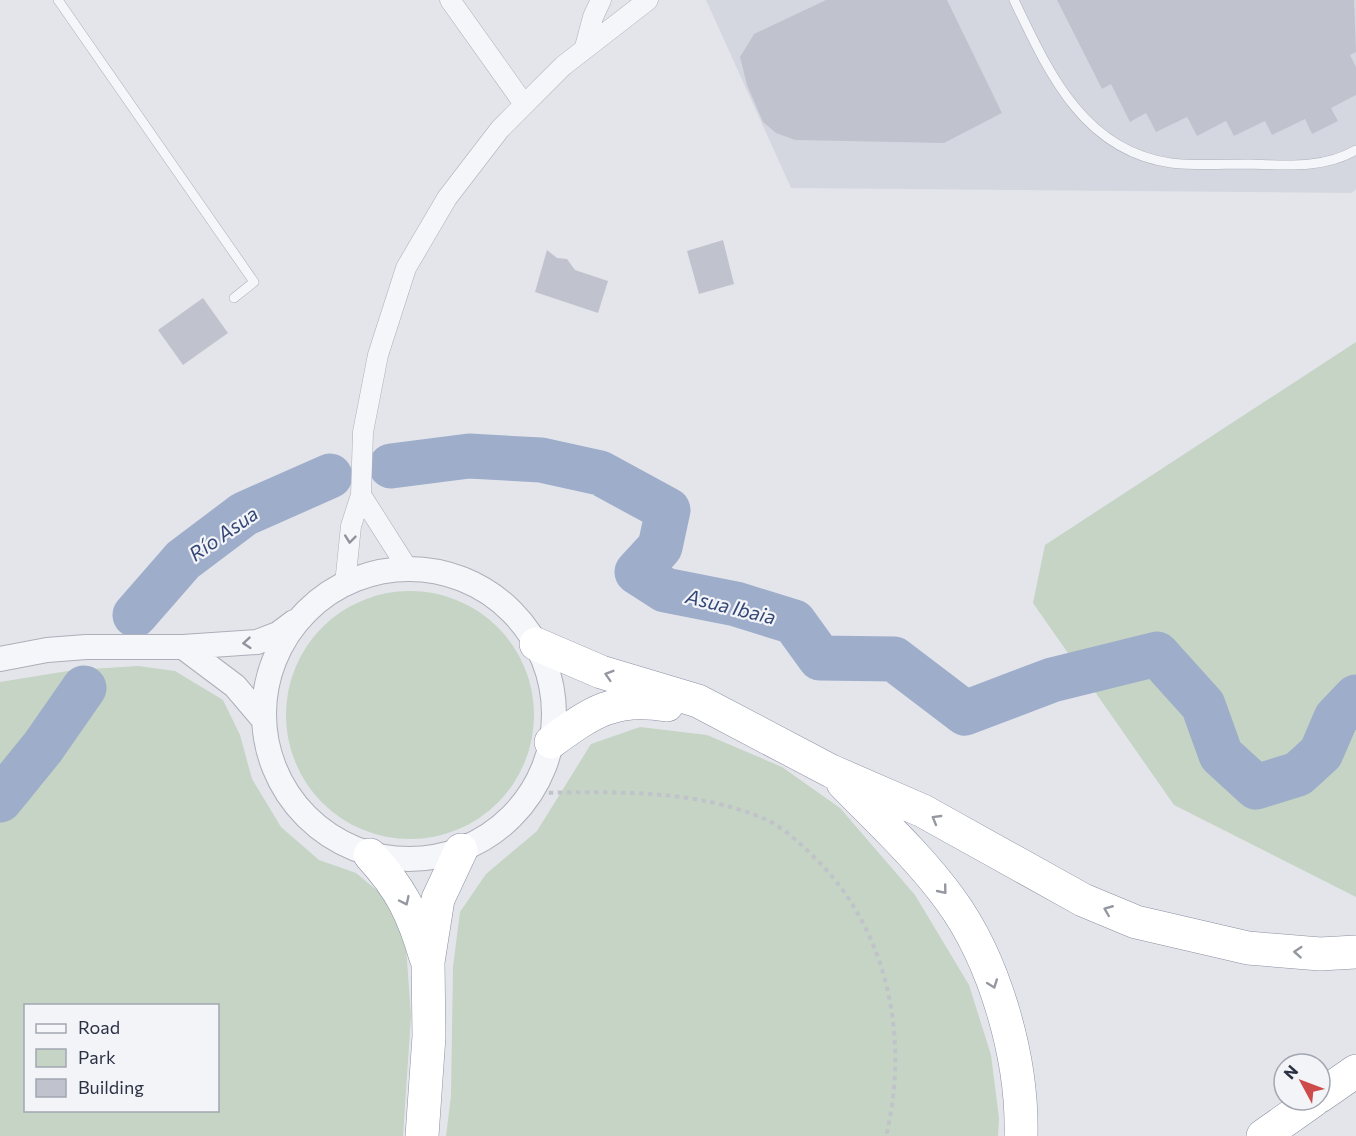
<svg xmlns="http://www.w3.org/2000/svg" width="1356" height="1136" viewBox="0 0 1356 1136" font-family="Commissioner,sans-serif">
<rect width="100%" height="100%" fill="#e3e5eb"/>
<path fill="#d5d7e0" d="M706,0h650v189l-4,4 -561,-5z"/>
<path fill="#c5d4c4" fill-rule="evenodd" d="M1356,342v555l-182,-92 -141,-202 12,-58z
M286 715a124 124 0 1 1 248 0a124 124 0 1 1-248 0Z
M138,666l37,5 48,29 17,35 12,44 29,48 38,33 37,13 24,20 25,39 6,84 -8,120h-403v-454l74,-12zM26,1006h192v104h-192z
M640,727l67,8 75,32 58,41 75,87 54,90 22,70 8,63 -1,18h-552l5,-40 2,-129 7,-55 26,-38 51,-43 54,-87z"/>
<g fill="none" stroke-linecap="round" stroke-linejoin="round">
<path stroke="#9eadca" stroke-width="45" d="M391,466l78,-10 72,4 59,13 68,37 -8,37 -23,25 28,18 71,14 58,18 26,36 74,1 71,54 87,-33 105,-26 46,51 18,50 35,32 42,-13 23,-21 15,-35 20,-21
M135,615l48,-55 61,-46 86,-38
M0,800l43,-53 41,-59"/>
</g>
<path fill="#c0c3ce" d="M826,0h121l55,113 -58,30 -149,-3 -19,-7 -13,-11 -16,-37 -7,-28 14,-23z
M1057,0h297l2,52 -6,3 6,12v28l-25,13 7,13 -26,13 -7,-15 -33,16 -7,-14 -31,15 -8,-15 -29,15 -10,-19 -31,15 -10,-19 -16,9 -19,-38 -9,5z
M723,240l11,44 -35,10 -12,-43z
M547,250l10,8 10,1 8,11 33,11 -10,32 -63,-21z
M203,298l25,35 -45,32 -25,-35z"/>
<g fill="none" stroke-linecap="round" stroke-linejoin="round">
<g stroke="#acafb9" stroke-width="10">
<path id="service" d="M58,0l196,282 -20,16
M1014,0c34,71 69,151 157,163 25,3 53,1 78,1 37,1 74,5 107,-14"/>
</g>
<g stroke="#acafb9" stroke-width="21">
<path id="minor" d="M450,0l74,104
M585,47l8,-30 8,-17
M361,495l47,74
M345,584l6,-58 10,-31 2,-63 15,-77 28,-87 41,-70 53,-69 63,-63 85,-66"/>
</g>
<g stroke="#acafb9" stroke-width="26">
<path id="tertiary" d="M264 714a145 145 0 1 1 290 0a145 145 0 1 1-290 0Z
M183,647l52,39 28,33
M0,659l47,-9 39,-3h97l74,-5 21,-8 16,-12"/>
</g>
<g stroke="#8a90a1" stroke-width="34">
<path id="motorway" d="M536,644l65,28 97,29 133,70 92,40 160,89 53,22 112,26 72,6 36,-2
M551,742c41,-30 64,-46 116,-37
M843,783c36,37 75,73 106,115 46,62 74,160 72,238
M370,855c31,34 43,58 56,103
M1320,1096l36,-25
M422,1136l7,-100 -1,-74 10,-63 23,-49
M1263,1136l51,-36"/>
</g>
<path stroke="#c0c3ca" stroke-width="4" stroke-dasharray="4.5 4.5" stroke-linecap="butt" d="M531,793c77,-1 162,-5 234,26 19,9 36,25 50,39 73,71 95,181 71,278"/>
<use href="#service" stroke="#f5f6f9" stroke-width="9"/>
<use href="#minor" stroke="#f5f6f9" stroke-width="20"/>
<use href="#tertiary" stroke="#f5f6f9" stroke-width="24"/>
<use href="#motorway" stroke="#fff" stroke-width="33"/>
</g>
<defs><path id="oneway-chevron" d="M-2-3.5L2.5 0L-2 3.5" fill="none" stroke-width="1.6" stroke-linecap="round" stroke-linejoin="round" transform="scale(1.5)"/></defs>
<g stroke="#90939e">
<use href="#oneway-chevron" transform="translate(350 539) rotate(96)"/>
<use href="#oneway-chevron" transform="translate(247 643) rotate(175)"/>
</g>
<g stroke="#9598a1">
<use href="#oneway-chevron" transform="translate(609 675) rotate(-163)"/>
<use href="#oneway-chevron" transform="translate(936 819) rotate(-150)"/>
<use href="#oneway-chevron" transform="translate(943 890) rotate(51)"/>
<use href="#oneway-chevron" transform="translate(405 901) rotate(65)"/>
<use href="#oneway-chevron" transform="translate(1108 910) rotate(-158)"/>
<use href="#oneway-chevron" transform="translate(1298 952) rotate(-176)"/>
<use href="#oneway-chevron" transform="translate(993 984) rotate(70)"/>
</g>
<g text-anchor="middle" dominant-baseline="central" stroke-width="4.5" stroke-linejoin="round" paint-order="stroke">
<g font-size="20" font-style="italic" fill="#354877" stroke="#f2f4f8">
<text transform="translate(223 533) rotate(-35)">Río Asua</text>
<text transform="translate(731 606) rotate(14)">Asua Ibaia</text>
</g>
</g>
<rect x="24" y="1004" width="195" height="108" fill="#f2f4f8" stroke="#a2a6b0" stroke-width="1.5"/>
<rect x="36" y="1024" width="30" height="9" fill="#f5f6f9" stroke="#a2a6b0" stroke-width="1.5"/>
<text x="78" y="1034" font-size="18" fill="#2b3043">Road</text>
<rect x="36" y="1049" width="30" height="18" fill="#c5d4c4" stroke="#a2a6b0" stroke-width="1.5"/>
<text x="78" y="1064" font-size="18" fill="#2b3043">Park</text>
<rect x="36" y="1079" width="30" height="18" fill="#c0c3ce" stroke="#a2a6b0" stroke-width="1.5"/>
<text x="78" y="1094" font-size="18" fill="#2b3043">Building</text>
<g transform="translate(1302 1082) rotate(311)"><circle r="28" fill="#f2f4f8" stroke="#a2a6b0" stroke-width="1.5"/>
<path d="M0-4.5L10 22L0 15L-10 22Z" fill="#cd4b4a"/>
<text y="-9" font-size="16" font-weight="bold" text-anchor="middle" fill="#2b3043">N</text>
</g>
</svg>
